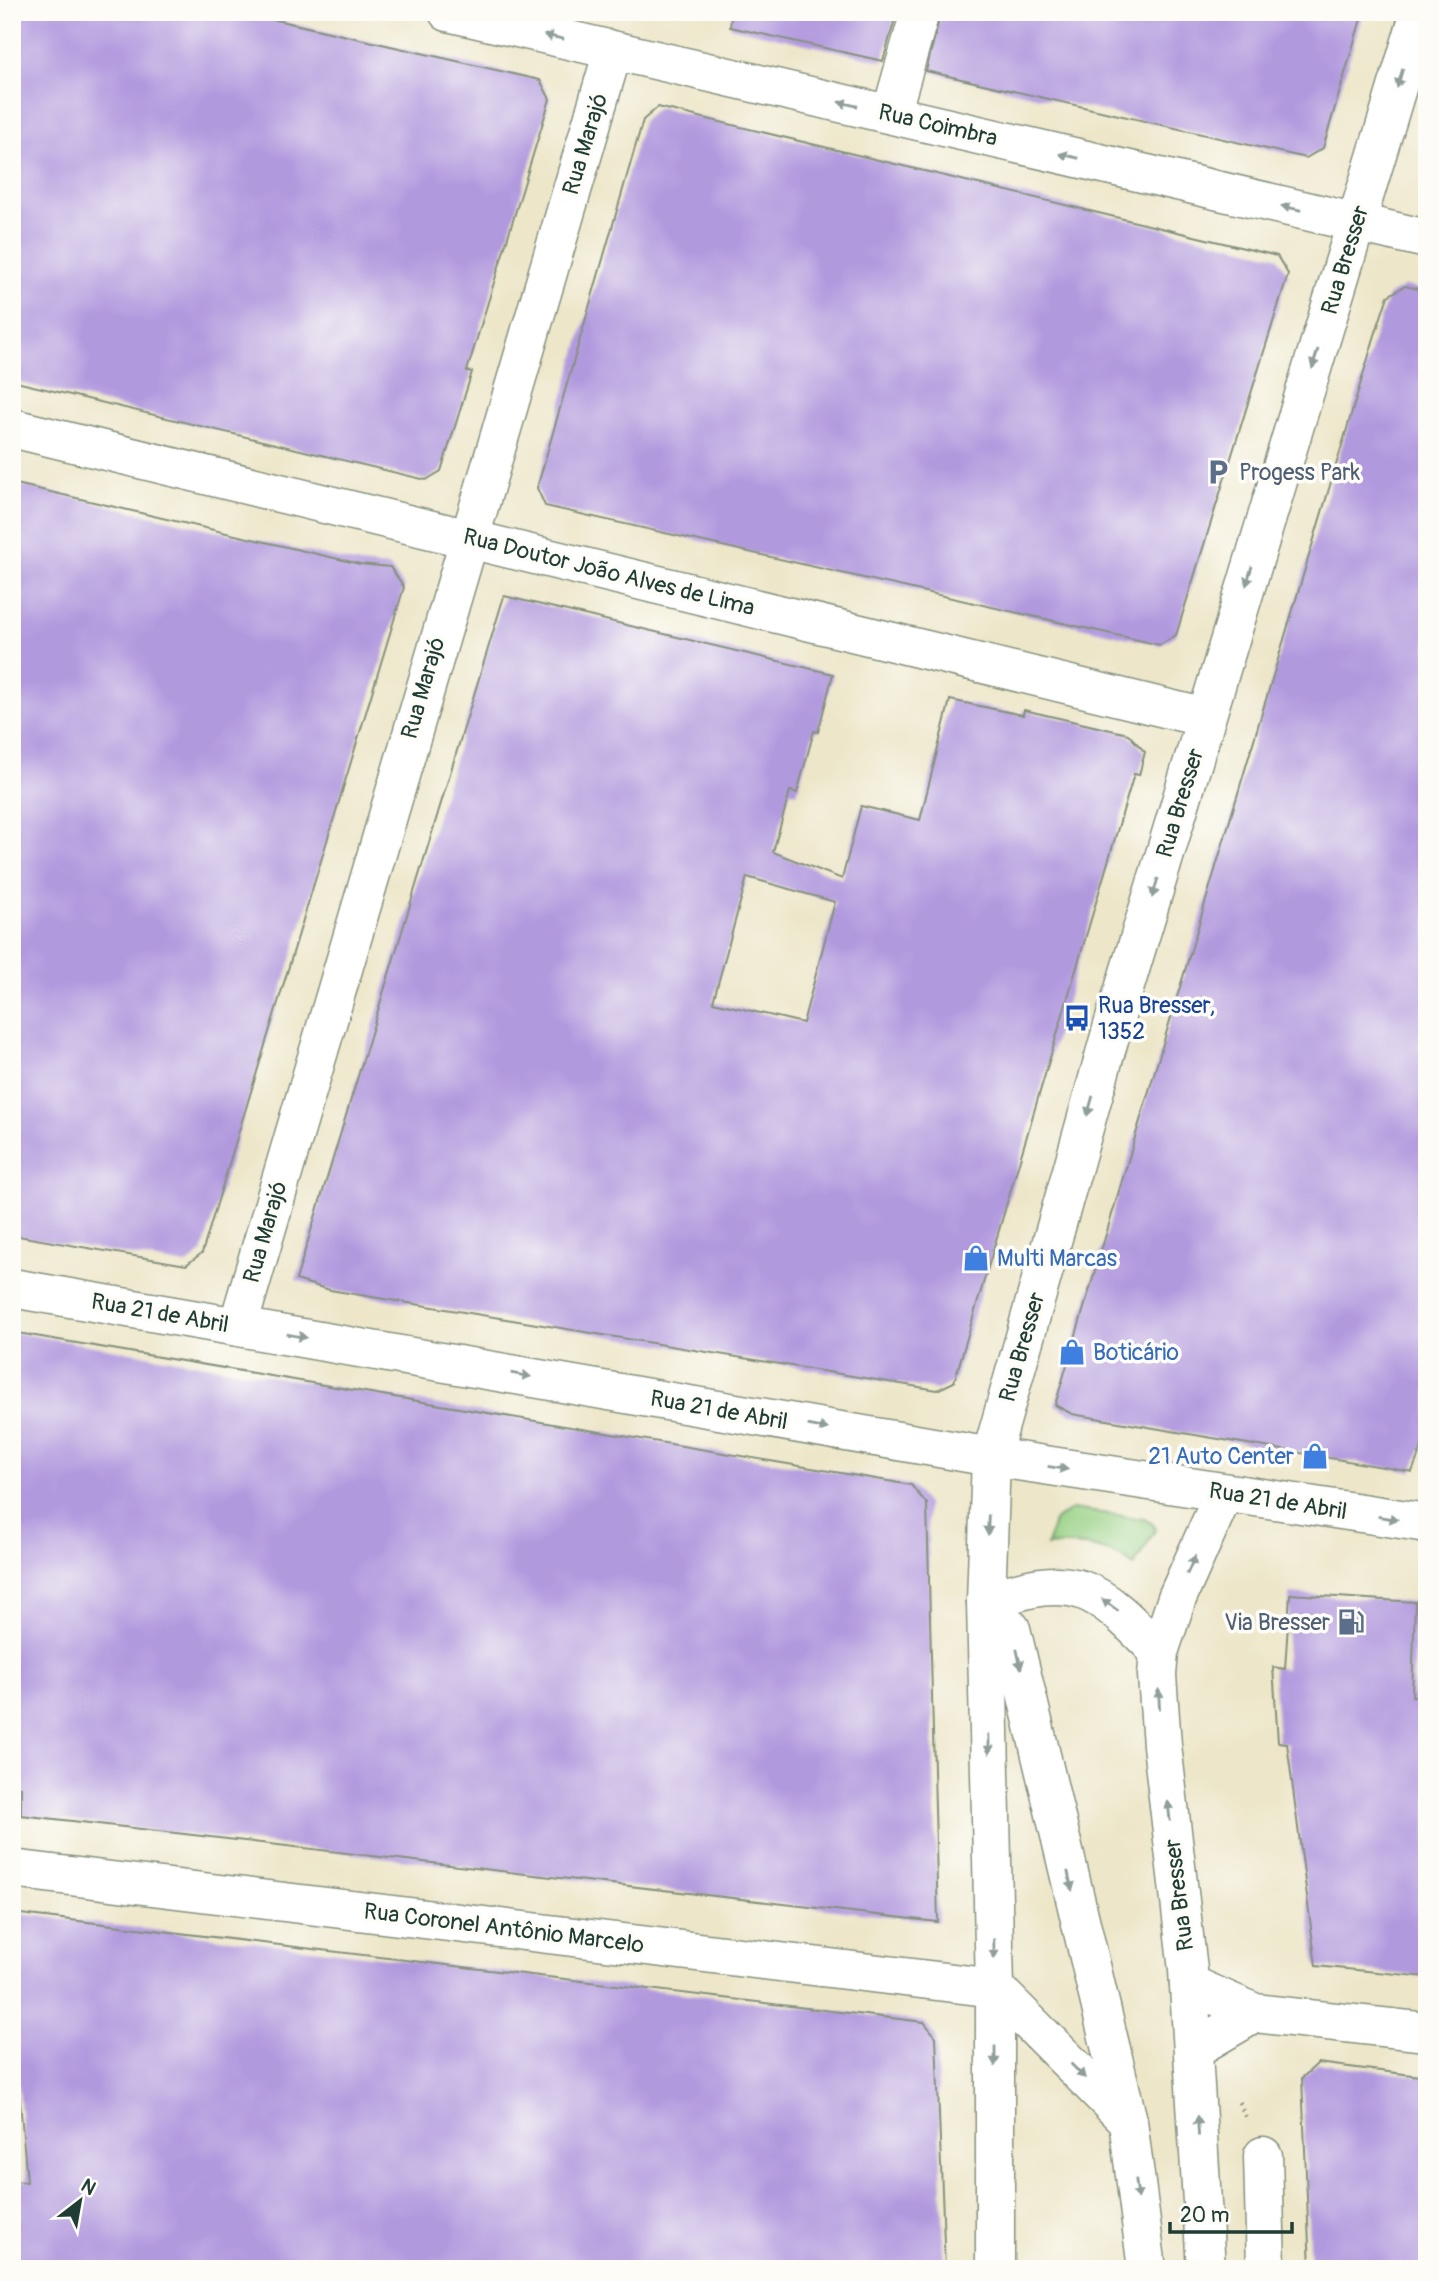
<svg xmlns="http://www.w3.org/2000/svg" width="1439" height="2281" viewBox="0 0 1439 2281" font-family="Pangolin,sans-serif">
<rect width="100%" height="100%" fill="#fdfcf7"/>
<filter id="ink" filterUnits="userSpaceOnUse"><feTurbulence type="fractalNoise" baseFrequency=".0143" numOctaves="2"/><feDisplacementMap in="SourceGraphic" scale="14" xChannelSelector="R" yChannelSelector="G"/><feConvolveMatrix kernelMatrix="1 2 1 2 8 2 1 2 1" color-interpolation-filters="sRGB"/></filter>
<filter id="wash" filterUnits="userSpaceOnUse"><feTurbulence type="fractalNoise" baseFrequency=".00686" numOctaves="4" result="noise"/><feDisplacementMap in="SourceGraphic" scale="28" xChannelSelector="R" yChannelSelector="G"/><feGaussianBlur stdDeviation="1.57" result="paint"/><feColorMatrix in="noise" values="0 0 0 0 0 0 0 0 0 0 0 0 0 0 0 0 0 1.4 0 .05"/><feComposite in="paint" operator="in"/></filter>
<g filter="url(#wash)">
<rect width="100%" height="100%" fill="#ede6c9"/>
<path fill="#97d084" stroke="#5b865c" stroke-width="2" d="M1072,1509l72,10 9,5 2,6 -21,36c-25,-20 -56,-23 -87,-20l7,-25z"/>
<g id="blocks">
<path fill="#b199de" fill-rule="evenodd" d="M12,12h229l299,68 10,19 -83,272 5,1 -31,99 -15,9 -414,-99z
M732,12h165l-14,49 -153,-34z
M941,12h422l-40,136 -17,10 -380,-87z
M658,107l619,149 11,18 -112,361 -16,10 -615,-139 -8,-18 106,-368z
M1405,286l22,5v1143l-15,38 -340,-58 -17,-9 320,-1070 13,-39z
M12,483l348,81 30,3 14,20 -202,666 -16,12 -174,-30z
M504,596l329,78 -15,58 -4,-1 -17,62 -7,-2 -17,61 69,27 19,-73 59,14 30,-120 73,15 1,-5 104,24 17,18 -6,23 -5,-1 -180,608 -17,8 -607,-100 -34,-10zM747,877l88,25 -32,121 -90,-21z
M12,1332l899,153 16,19 11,418 -917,-107v-28h-9z
M1290,1594l125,8 -3,94 15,1v280l-111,-11 -29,-223 -9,-1 -5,-75 12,2z
M12,1913l912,109 12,15 9,232h-933v-88l15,1 -15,-175z
M1318,2063l109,14v192h-117l-8,-191z"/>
</g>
</g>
<g filter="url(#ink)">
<use href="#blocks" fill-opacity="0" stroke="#86927e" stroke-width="2"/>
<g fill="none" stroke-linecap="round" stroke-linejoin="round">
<g stroke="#86927e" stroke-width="41">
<path id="minor" d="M448,12l979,227
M891,114l29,-102
M12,1288l979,169
M238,1326l375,-1275
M12,1869l983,119
M1263,2156l3,113"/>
</g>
<g stroke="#86927e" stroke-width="41">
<path id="tertiary" d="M12,428l1194,290
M986,1602l9,386v281
M1189,1984l66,29 172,19
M1194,2049l61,-36"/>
</g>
<g stroke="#86927e" stroke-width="41">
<path id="primary" d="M991,1457l436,66
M986,1602c90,-33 110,-15 173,50
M995,1988l133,133
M1147,2269l-19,-148 -117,-492 -25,-27 5,-145 121,-428 308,-1017
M1206,2269l-18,-299 -26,-225 -5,-70 2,-23 18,-54 47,-105"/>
</g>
<path stroke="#86927e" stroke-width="4.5" stroke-dasharray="2 5" stroke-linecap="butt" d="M1239,2102l8,18"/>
<use href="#minor" stroke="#fff" stroke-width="38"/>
<use href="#tertiary" stroke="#fff" stroke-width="38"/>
<use href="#primary" stroke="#fff" stroke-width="38"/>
</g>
<defs><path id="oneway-solid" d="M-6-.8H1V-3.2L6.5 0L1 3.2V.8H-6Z" transform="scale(1.75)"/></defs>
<g fill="#8f9e9a">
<use href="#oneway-solid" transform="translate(554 37) rotate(-167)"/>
<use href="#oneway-solid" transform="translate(1400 78) rotate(107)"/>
<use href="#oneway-solid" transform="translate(848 104) rotate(-167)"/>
<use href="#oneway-solid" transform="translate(1069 156) rotate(-167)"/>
<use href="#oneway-solid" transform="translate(1291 208) rotate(-167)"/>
<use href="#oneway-solid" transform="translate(1315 359) rotate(107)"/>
<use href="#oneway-solid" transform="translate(1249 576) rotate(107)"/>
<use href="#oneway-solid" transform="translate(1155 888) rotate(107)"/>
<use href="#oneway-solid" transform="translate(1090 1106) rotate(106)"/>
<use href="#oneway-solid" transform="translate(297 1336) rotate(10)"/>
<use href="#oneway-solid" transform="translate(521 1375) rotate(10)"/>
<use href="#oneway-solid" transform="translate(818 1427) rotate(10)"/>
<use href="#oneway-solid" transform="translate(1058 1468) rotate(9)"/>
<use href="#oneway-solid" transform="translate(1388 1518) rotate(9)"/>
<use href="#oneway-solid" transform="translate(988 1525) rotate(92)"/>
<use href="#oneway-solid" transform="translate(1191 1565) rotate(-66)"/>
<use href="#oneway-solid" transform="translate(1110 1605) rotate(-144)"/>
<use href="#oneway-solid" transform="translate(1019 1659) rotate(77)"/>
<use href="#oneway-solid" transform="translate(1159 1699) rotate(-93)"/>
<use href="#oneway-solid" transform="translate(989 1744) rotate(89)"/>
<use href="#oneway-solid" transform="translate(1169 1811) rotate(-96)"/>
<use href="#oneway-solid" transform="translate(1070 1881) rotate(77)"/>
<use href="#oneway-solid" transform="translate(994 1949) rotate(88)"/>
<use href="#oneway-solid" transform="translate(995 2056) rotate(90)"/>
<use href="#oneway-solid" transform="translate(1078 2071) rotate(45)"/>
<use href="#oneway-solid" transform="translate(1198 2126) rotate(-93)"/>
<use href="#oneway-solid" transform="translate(1137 2189) rotate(83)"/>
</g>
</g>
<defs>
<g id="parking-bare" transform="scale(2.1)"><path d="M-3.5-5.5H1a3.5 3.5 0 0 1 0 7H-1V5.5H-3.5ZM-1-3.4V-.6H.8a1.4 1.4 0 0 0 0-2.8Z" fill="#5c6f8a" stroke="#fdfcf7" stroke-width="2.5" paint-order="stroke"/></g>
<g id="bus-bare" transform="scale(2.1)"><path d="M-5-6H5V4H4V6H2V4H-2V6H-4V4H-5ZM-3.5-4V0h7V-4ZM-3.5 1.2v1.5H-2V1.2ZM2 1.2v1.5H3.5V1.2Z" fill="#1a4fb4" stroke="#fdfcf7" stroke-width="2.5" paint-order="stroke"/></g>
<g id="shop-bare" transform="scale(2.1)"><path d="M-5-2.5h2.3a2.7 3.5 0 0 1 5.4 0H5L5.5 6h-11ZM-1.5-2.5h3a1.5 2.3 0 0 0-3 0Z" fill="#3f7fe0" stroke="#fdfcf7" stroke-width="2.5" paint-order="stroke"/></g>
<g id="fuel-bare" transform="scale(2.1)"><path d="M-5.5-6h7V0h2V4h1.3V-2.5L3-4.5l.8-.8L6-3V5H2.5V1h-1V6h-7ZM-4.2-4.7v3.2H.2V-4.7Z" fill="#5c6f8a" stroke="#fdfcf7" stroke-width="2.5" paint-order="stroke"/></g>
</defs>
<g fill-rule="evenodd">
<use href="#parking-bare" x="1218" y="472"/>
<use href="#bus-bare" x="1077" y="1018"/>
<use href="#shop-bare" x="976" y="1258"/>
<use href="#shop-bare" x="1072" y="1352"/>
<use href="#shop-bare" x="1315" y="1456"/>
<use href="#fuel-bare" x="1351" y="1622"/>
</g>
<g text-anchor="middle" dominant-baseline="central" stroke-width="7" stroke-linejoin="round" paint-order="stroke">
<g font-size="23" fill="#1f3d34" stroke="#fdfcf7">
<text transform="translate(938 125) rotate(13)">Rua Coimbra</text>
<text transform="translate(585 144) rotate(-73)">Rua Marajó</text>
<text transform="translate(1345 260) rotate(-73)">Rua Bresser</text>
<text transform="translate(609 572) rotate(14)">Rua Doutor João Alves de Lima</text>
<text transform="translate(423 688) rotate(-74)">Rua Marajó</text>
<text transform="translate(1180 803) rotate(-73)">Rua Bresser</text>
<text transform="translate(265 1232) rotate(-74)">Rua Marajó</text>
<text transform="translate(160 1313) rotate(10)">Rua 21 de Abril</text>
<text transform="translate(1022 1347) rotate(-74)">Rua Bresser</text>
<text transform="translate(719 1410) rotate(10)">Rua 21 de Abril</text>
<text transform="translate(1278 1501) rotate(9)">Rua 21 de Abril</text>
<text transform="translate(1179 1895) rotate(-97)">Rua Bresser</text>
<text transform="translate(504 1928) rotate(7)">Rua Coronel Antônio Marcelo</text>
</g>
<g font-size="23" fill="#4e5e75" stroke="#fdfcf7" text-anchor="start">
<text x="1239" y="472">Progess Park</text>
<text x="1330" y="1622" text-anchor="end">Via Bresser</text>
</g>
<g font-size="23" fill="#164399" stroke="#fdfcf7" text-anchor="start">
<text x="1098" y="1005">Rua Bresser,<tspan x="1098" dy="26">1352</tspan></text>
</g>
<g font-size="23" fill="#366cbe" stroke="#fdfcf7" text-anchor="start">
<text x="997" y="1258">Multi Marcas</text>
<text x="1093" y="1352">Boticário</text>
<text x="1294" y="1456" text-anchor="end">21 Auto Center</text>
</g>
</g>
<rect width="1439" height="2281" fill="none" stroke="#fdfcf7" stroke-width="42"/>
<g transform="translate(80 2201) rotate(31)" stroke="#fdfcf7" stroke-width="5" paint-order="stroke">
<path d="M0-5L12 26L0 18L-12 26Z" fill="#1f3d34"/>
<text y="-10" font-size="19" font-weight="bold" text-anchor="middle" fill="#1f3d34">N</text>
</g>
<path d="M1170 2222v10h122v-10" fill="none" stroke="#1f3d34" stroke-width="3.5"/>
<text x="1180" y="2222" font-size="21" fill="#1f3d34" stroke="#fdfcf7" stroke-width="5" paint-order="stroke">20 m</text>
</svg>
